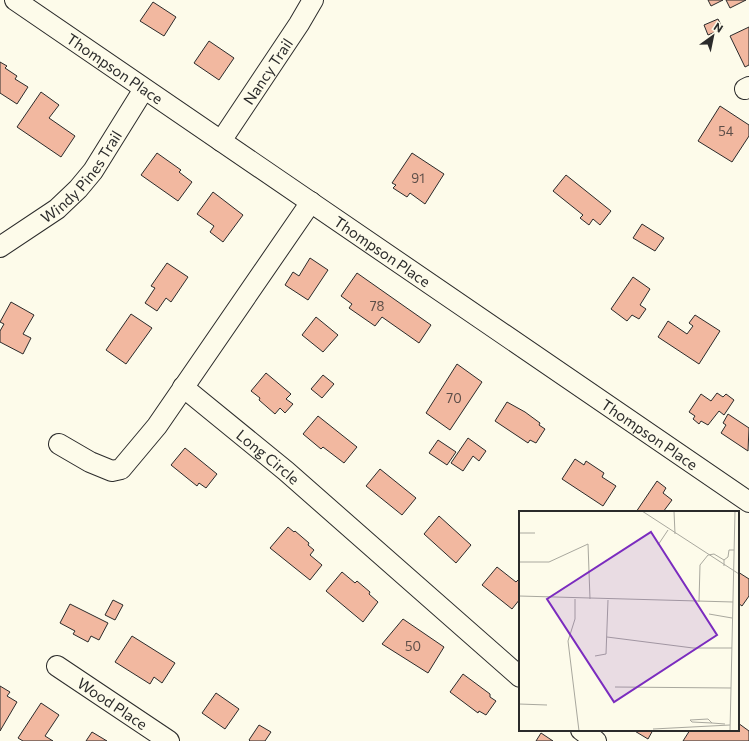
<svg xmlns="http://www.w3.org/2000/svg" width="749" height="741" viewBox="0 0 749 741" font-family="Commissioner,sans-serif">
<rect width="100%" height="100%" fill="#fdfbea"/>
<path fill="#f2b8a0" stroke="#2b2b2b" d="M708,0h15l-12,6z
M726,0h20l-16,8z
M153,2l23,15 -12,19 -24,-15z
M718,19l5,10 -15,6 -4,-10z
M749,27v38l-4,2 -15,-31z
M209,41l25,17 -15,22 -25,-17z
M0,62l7,4 -2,2 12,8 -2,3 13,8 -11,17 -17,-11z
M41,92l18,13 -10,13 26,18 -14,21 -44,-30z
M720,106l29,19v11l-17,26 -34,-21z
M157,153l24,17 -2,2 13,10 -14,19 -37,-26z
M412,153l32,21 -19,30 -15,-11 -3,4 -14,-9 3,-3 -4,-2z
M566,175l45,36 -11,14 -7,-6 -4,6 -9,-7 3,-3 -30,-24z
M213,192l30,23 -20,27 -13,-10 4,-6 -17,-12z
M642,224l22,14 -9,13 -22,-13z
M310,258l18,12 -20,30 -23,-15 8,-13 6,4z
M167,263l21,14 -17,25 -5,-4 -9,13 -12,-8 10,-15 -4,-2z
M357,273l74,52 -12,18 -37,-26 -7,9 -26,-18 3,-4 -11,-8z
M633,277l17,12 -10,16 6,4 -7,10 -7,-4 -5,6 -16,-12z
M11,302l23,13 -11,19 8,4 -8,16 -23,-12v-11l4,-7 -4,-2z
M131,314l21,14 -26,36 -20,-14z
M695,315l25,16 -21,33 -41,-27 10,-16 19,13 6,-8 -4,-3z
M316,317l22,18 -15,17 -21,-17z
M457,364l25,18 -32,48 -24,-17z
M266,373l25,21 -5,5 7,5 -8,9 -5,-5 -5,6 -16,-14 1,-2 -9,-7z
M323,375l11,9 -12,14 -11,-9z
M717,393l6,4 3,-3 8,6 -10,15 -5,-4 -11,14 -7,-4 -2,3 -6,-5 2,-3 -6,-4 12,-18 10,7z
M507,402l18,10 15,11 -1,2 6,4 -9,14 -6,-3 -2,3 -33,-22z
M728,414l21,14 -1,23 -27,-18 5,-8 -3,-2z
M318,416l39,31 -13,16 -21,-16 -2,2 -18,-15z
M468,438l18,13 -7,10 -6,-5 -10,15 -12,-8z
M438,440l18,12 -9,13 -18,-12z
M185,448l32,26 -11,14 -7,-5 -2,3 -26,-21z
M575,459l9,6 2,-4 18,12 -2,4 14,9 -13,20 -41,-27z
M380,469l36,29 -14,17 -36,-29z
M657,481l9,7 -3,5 9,7 -9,12h-27z
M439,516l32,29 -15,18 -32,-29z
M288,527l6,5 1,-1 14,12 -1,2 6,5 -4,5 12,10 -12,15 -40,-32z
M497,567l19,15 4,-4v21l-8,10 -30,-24z
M342,572l13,11 2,-2 13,11 -1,2 9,8 -15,20 -37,-31z
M738,572l11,7v17l-7,10 -4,-3z
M113,600l10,5 -8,15 -10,-5z
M70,604l38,19 -9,17 -8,-4 -3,6 -15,-8 2,-3 -15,-8z
M403,619l41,28 -16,26 -46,-29z
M132,636l43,27 -13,20 -8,-6 -4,7 -35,-22z
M463,674l27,20v3l6,4 -10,14 -7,-4 -1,2 -28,-21z
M0,686l10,6 -3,4 10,6 -17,29z
M216,693l23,16 -14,20 -23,-16z
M41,703l18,12 -14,21 8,5h-30l-5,-3z
M738,723l11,8v10h-66l7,-11h48z
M259,725l12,7 -6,9h-15l-1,-1z
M633,730h20l-5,9z
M92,732l15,9h-21z
M541,733l12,8h-17z"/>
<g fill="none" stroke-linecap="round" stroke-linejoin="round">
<g stroke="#2b2b2b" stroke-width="22">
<g id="minor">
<path id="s1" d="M15,0l734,502"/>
<path d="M745,89l4,-2"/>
<path id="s2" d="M221,141l78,-117 14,-24"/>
<path id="s3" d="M0,247l57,-38 21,-20 15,-18 51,-82"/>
<path id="s4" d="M183,387l103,84 234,206"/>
<path d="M59,444l31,18 22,9 9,-2 36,-43 154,-224"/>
<path id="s5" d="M57,666l112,75"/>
<path d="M581,730l15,11"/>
</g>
</g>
<use href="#minor" stroke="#fdfbea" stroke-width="20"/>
</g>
<g text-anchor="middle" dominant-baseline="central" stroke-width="3" stroke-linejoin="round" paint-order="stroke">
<g font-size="13" fill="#5d4e48">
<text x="726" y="131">54</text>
<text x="418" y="178">91</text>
<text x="377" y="306">78</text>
<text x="454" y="398">70</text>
<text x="413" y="646">50</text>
</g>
<g font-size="15" fill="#2b2b2b" stroke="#fdfbea">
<text stroke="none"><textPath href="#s1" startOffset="121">Thompson Place</textPath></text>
<text stroke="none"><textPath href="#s2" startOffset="84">Nancy Trail</textPath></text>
<text stroke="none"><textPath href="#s3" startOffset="109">Windy Pines Trail</textPath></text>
<text stroke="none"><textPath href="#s1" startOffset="445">Thompson Place</textPath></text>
<text stroke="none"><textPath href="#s1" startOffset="769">Thompson Place</textPath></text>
<text stroke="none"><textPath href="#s4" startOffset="110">Long Circle</textPath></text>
<text stroke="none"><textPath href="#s5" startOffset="67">Wood Place</textPath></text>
</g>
</g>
<g transform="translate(519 511)">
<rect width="220" height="220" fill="#fdfbea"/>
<path fill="none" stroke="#a9a89e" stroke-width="1" d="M123,0l97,63M155,0l1,23M0,22h16M139,34l10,-15M205,49l4,-3 1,-7h5M0,51h30l39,-18 2,55M0,85l214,6M56,88v20l-7,22 11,90M180,91l1,-37 8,-10 6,-1 10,6v6M190,103l23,4M88,126l86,11h39M76,145l11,-2 2,-54M96,176l116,1M0,193l28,1M193,212l-4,-4 -18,1 2,2 20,1 13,1M134,218l77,-4M211,220l5,-220"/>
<path fill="#7b2cbf" fill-opacity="0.15" stroke="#7b2cbf" stroke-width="2" d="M132,21l66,103 -103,67 -67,-103z"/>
<rect width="220" height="220" fill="none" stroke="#2b2b2b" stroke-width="2"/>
</g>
<g transform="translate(713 36) rotate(33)" stroke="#fdfbea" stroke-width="3" paint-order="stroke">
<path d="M0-3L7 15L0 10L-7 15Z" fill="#2b2b2b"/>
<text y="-6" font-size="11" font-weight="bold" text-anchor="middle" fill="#2b2b2b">N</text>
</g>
</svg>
